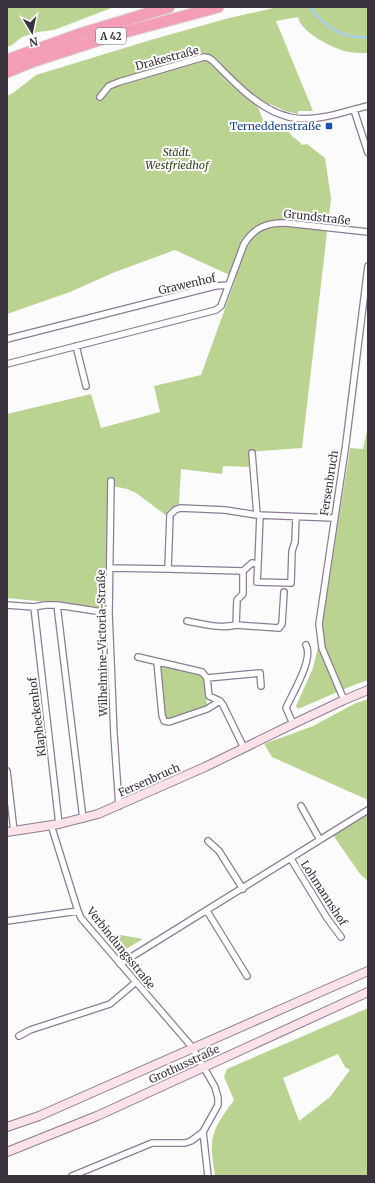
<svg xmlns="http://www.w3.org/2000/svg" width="375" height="1183" viewBox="0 0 375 1183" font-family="Merriweather,serif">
<rect width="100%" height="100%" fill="#fbfbfb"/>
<path fill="#bbd391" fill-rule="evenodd" d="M8,7h106l-60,23 -16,2 -16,5 -10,8 -5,2v-39z
M278,7h90v46c-6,0 -13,0 -19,-1 -14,-2 -49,-20 -51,-35l-22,4 37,90h-15v3l-13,-3 -15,-7 -5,7 -49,-38 42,34 5,13 21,6 8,10 9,7v2l6,-1 18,14 6,40 -29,250 -53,4 1,15 -27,-1 -1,8 -41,-5 -2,35 -3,1 -9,7v4l-31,-23 -9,-4 -19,-4 -3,112 1,11 -99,-10v-184l84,-20 10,34 59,-16 -6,-26 47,-11 35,-97 -61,-28 -60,22 -45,20 -63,22v-218l6,-3 23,-18 118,-36 75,-21z
M368,427v253l-19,7 -51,22 -2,-3 17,-38 7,-30 30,-190 13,1z
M161,665l40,9 3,4 3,27 -2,2 -37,14 -3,-2 -6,-49z
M368,699v101l-96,-43 -8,-13 49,-18 41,-22z
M368,812v69l-8,-7 -27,-39z
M103,932l40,7 -22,13 -3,-2z
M368,1008v168h-153c-1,-10 -4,-21 -3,-31 0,-17 13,-32 22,-45l-10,-23 3,-8zM338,1054l7,13 5,3 -20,27 -31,24 -16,-43z"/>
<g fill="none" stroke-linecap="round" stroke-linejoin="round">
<path stroke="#a3d1fa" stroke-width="2" d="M310,8c16,19 32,31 58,29"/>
<g stroke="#8c7c96" stroke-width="8">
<path id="street" d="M100,97l9,-11 10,-4 85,-25 5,1 4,3c21,21 46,49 76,56 11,3 23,2 34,0 15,-2 30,-8 45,-11
M354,110l14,43
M7,339l208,-53 13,-1
M76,346l10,40
M7,364l209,-54 5,-4 23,-62c10,-16 23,-22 42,-21l82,9
M252,453l5,62
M111,481l-2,132 5,122 5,71
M258,564l-1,18 34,1 1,-32 3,-9 1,-25
M110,568l58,1 2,-54 5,-5 5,-2 45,2 32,5 77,3
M168,569l75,2
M7,605l27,2 11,-2h12l52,8
M57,605l26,214
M34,607l25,217
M187,621c16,3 33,8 49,4l1,-25 6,-6v-23l9,-8 6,1 2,-49
M236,625l43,3 3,-4 2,-32
M138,657l64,15 5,6 2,18 11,5 3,4 21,43
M157,662l5,53 2,6 5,1 38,-13 13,-8
M207,678l53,-5 1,13
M344,700l-22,-52 -3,-24 27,-181 22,-177
M293,724l-7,-16c6,-14 28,-49 20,-63
M7,771l7,60
M301,806l19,34
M51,825l27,86 3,7 55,64 56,65 23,40 3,11v7l-15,27 -12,9 -6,2h-33l-80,33
M208,841l11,10 24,38
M291,859l36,59 14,19
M207,911l40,65
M7,921l71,-10
M120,964l248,-154
M19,1036l11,-6 80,-26 26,-22
M203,1132l5,44"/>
</g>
<g stroke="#8c7c96" stroke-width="10">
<path id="secondary" d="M7,832l52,-8 39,-10 107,-47 88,-43 51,-24 24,-10
M7,1127l32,-11 329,-145
M7,1152l90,-36 271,-124"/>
</g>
<g stroke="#d8d6d8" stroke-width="13">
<path id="highway" d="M7,60l73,-26 89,-27
M7,72l27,-11 80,-26 104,-28"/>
</g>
<use href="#street" stroke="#fff" stroke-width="5.5"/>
<use href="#secondary" stroke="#fbe2e8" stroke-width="8"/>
<use href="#highway" stroke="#f39eb4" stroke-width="11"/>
</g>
<rect fill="#1a4fb4" stroke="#fff" stroke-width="1.5" x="325" y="122" width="8" height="8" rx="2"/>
<g text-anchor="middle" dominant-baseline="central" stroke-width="4" stroke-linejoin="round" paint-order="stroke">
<rect fill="#fff" stroke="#757078" stroke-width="1" x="96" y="28" width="30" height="16" rx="3"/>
<g font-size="10" font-weight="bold" fill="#3a333e">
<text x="111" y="36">A 42</text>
</g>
<g font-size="11" fill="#3a333e" stroke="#fff">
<text transform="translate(167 58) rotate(-15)">Drakestraße</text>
<text transform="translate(317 217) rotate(6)">Grundstraße</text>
<text transform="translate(187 284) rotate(-13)">Grawenhof</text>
<text transform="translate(329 483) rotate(-81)">Fersenbruch</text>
<text transform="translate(102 643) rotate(-91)">Wilhelmine-Victoria-Straße</text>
<text transform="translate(37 717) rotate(-97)">Klapheckenhof</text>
<text transform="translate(149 780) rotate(-24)">Fersenbruch</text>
<text transform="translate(324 893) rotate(57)">Lohmannshof</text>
<text transform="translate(121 948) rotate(51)">Verbindungsstraße</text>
<text transform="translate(184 1064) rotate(-25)">Grothusstraße</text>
</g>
<g font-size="11" fill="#164399" stroke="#fff" text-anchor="end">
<text x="321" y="126">Terneddenstraße</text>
</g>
<g font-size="11" font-style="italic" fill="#36431c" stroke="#fff">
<text x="177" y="152">Städt.<tspan x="177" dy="13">Westfriedhof</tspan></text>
</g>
</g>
<rect width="375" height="1183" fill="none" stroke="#3a333e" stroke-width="16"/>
<g transform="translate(32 32) rotate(170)" stroke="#ffffff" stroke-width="3" paint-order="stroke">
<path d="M0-3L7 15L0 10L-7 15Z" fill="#3a333e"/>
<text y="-6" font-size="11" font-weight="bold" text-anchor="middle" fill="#3a333e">N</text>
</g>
</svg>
